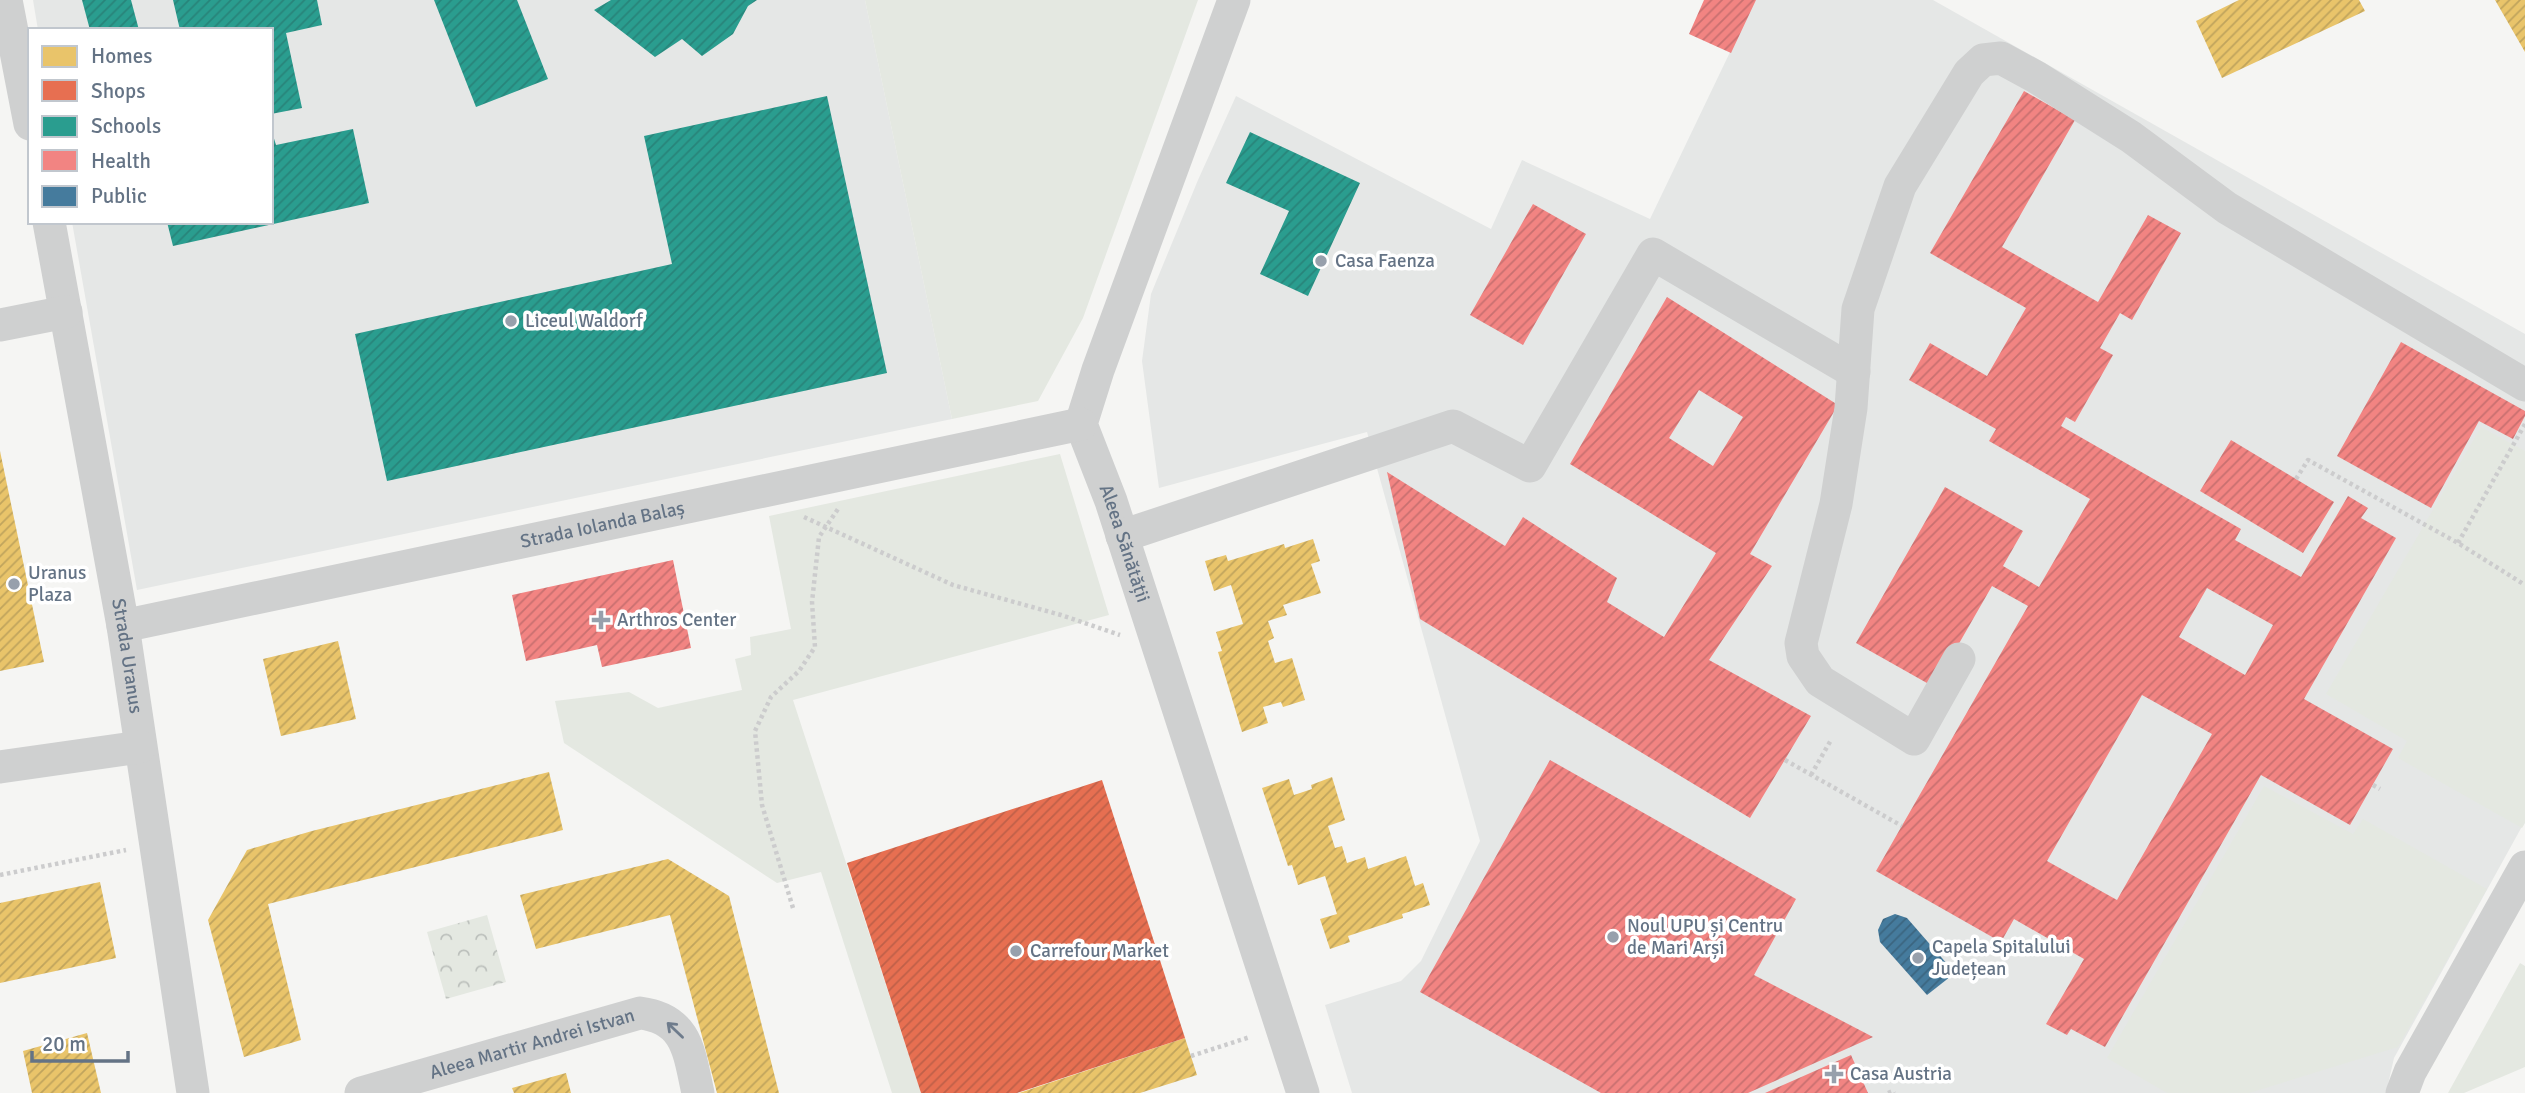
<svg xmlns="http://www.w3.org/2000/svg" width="2525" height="1093" viewBox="0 0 2525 1093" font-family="Signika,sans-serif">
<defs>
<pattern id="park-crowns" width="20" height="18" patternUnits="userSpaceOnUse" patternTransform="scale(1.75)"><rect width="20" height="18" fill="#e4e8e1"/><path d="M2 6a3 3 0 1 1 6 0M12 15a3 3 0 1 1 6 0" fill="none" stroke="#bcc0bc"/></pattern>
<pattern id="homes-hatch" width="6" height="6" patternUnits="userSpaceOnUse" patternTransform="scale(1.75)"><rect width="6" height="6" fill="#e9c46a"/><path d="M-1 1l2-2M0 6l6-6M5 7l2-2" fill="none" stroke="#c0a45d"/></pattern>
<pattern id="shops-hatch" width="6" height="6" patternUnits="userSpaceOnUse" patternTransform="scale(1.75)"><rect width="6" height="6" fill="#e76f51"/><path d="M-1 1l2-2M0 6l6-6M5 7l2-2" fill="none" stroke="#bf6049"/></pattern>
<pattern id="schools-hatch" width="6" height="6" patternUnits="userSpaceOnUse" patternTransform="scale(1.75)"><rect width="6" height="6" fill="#2a9d8f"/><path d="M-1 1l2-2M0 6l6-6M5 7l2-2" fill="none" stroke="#28847a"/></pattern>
<pattern id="health-hatch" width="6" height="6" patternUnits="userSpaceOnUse" patternTransform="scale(1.75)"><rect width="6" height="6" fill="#f28482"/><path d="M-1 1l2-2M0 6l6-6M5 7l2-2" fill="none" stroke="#c87070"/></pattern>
<pattern id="public-hatch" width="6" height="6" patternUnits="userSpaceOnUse" patternTransform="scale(1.75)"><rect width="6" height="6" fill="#457b9d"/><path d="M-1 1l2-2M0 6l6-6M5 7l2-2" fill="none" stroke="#3b6580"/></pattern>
</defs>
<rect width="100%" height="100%" fill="#f5f5f3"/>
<path fill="#e5e7e6" d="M33,0h832l87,419 -815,171 -65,-368h199v-192h-233z
M1755,0h178l592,334v487l-131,237 -8,35h-1034l-27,-88 76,-24 20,-20 59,-120 -113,-409 -208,56 -17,-127 9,-67 47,-114 38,-84 255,133 31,-69 128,59z"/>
<path fill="#e4e8e1" d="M865,0h333l-115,318 -45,83 -86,18z
M2481,427l44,24v372l-3,5 -124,-70 9,-17 -81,-47z
M1060,454l49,161 -316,85 128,393h-29l-71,-221 -44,11 -213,-140 -9,-42 74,-9 29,16 84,-18 -7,-31 16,-4 -1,-18 41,-8 -22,-113z
M2264,786l89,48 10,-15 124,70 -89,158 -149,46h-82l-60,-35z
M2520,963l5,3v101l-61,26h-16z"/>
<path fill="url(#park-crowns)" d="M487,915l19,67 -60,17 -19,-67z"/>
<path fill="url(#homes-hatch)" d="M2239,0h120l6,11 -143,67 -26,-57z
M2495,0h30v52z
M0,451l44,211 -44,9z
M1313,539l7,22 -9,3 10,29 -38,12 4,10 -19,6 6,17 -6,3 7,22 17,-5 13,42 -22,7 -2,-5 -18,5 5,16 -26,9 -24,-80 4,-1 -6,-19 27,-8 -12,-39 -17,6 -9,-30 21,-6 2,6 56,-17 1,4z
M338,641l18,78 -75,17 -18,-77z
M549,772l14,58 -295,74 33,136 -57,17 -36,-137 39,-70 65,-19z
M1332,777l13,43 -17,6 7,22 7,-2 5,17 18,-6 3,12 38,-13 9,30 8,-3 7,22 -28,9 1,4 -55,18 2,6 -20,7 -10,-30 17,-5 -12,-38 -27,9 -6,-20 -4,1 -26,-78 27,-9 5,16 18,-6 -1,-4z
M668,859l61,37 50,197h-62l-47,-178 -134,34 -16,-54z
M100,882l16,76 -116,25v-80z
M87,1033l14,60h-69l-9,-42z
M1185,1038l12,37 -57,18h-121z
M566,1073l5,20h-57l-2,-5z"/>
<path fill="url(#shops-hatch)" d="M1102,780l83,258 -168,55h-96l-74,-230z"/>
<path fill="url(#schools-hatch)" d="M82,0h49l8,30h-49z
M173,0h144l5,25 -36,8 16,75 -31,6v-84h-91z
M434,0h83l31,79 -72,28z
M611,0h146l-9,6 -15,28 -31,22 -20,-17 -27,18 -61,-47z
M827,96l60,277 -500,108 -32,-147 317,-70 -28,-128z
M271,129l5,16 77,-16 16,74 -196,43 -6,-24h104z
M1250,132l110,51 -52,113 -48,-22 29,-63 -63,-28z"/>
<path fill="url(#health-hatch)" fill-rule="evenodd" d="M1704,0h52l-25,53 -42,-19z
M2024,91l51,29 -73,127 96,55 50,-87 33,18 -49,87 -12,-7 -20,35 13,7 -38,67 -9,-5 -5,9 180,103 -6,11 66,37 47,-81 20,12 -7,10 35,20 -92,161 89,50 -43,76 -89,-50 -156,272 -34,-18 -4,6 -21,-11 38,-65 -70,-40 -13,23 -125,-71 152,-265 -36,-20 -58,101 -78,-44 89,-156 78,44 -20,35 36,21 51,-88 -101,-58 7,-12 -87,-49 21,-37 57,33 39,-68 -96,-55zM2207,588l66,37 -28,50 -66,-38zM2142,695l70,39 -95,166 -70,-39z
M1533,204l53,30 -63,111 -53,-30z
M1667,297l171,108 -88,149 22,12 -63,94 102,56 -61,102 -330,-199 -33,-147 118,74 18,-29 94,61 -10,24 57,35 52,-84 -146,-89zM1699,390l44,27 -30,49 -44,-28z
M2401,342l124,69v5l-12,23 -34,-18 -48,87 -94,-52z
M2231,440l103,62 -31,51 -103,-62z
M673,560l18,88 -89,19 -5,-22 -71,16 -14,-66z
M1550,760l246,139 -42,76 119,62 -125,56h-147l-181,-101z
M1851,1055l17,38h-103z"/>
<path fill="url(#public-hatch)" d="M1895,914l12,4 48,55 -28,22 -47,-53 -2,-12 5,-11z"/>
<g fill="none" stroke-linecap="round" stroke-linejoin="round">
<path stroke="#cccccd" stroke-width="4.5" stroke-dasharray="3.5 3.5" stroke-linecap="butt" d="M2296,479l12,-19 150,83 67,42
M804,517l149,68 108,30 59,20
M2458,543l67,-119
M1785,760l117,66
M1811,775l20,-35
M2373,785l7,4
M0,875l126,-25
M793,908l-31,-103 -7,-74 16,-34 28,-26 16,-24 -3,-45 7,-65 19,-28
M1191,1056l59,-19
M1888,1093l5,-2 1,2"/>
<g stroke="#cfd0d0" stroke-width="33">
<path d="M6,0l24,124"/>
<path id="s1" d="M1234,0l-136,370 -17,54 30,77 192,592"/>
<path id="s2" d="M49,222l74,404 70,467"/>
<path d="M0,325l66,-13"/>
<path d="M1122,536l331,-110 77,40 123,-212 201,118"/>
<path id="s3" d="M123,626l958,-202"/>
<path d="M1959,659l-45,80 -94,-58 -17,-25 -2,-13 35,-139 15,-96 7,-99 42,-123 69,-113 14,-13 18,-2 35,19 95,60 96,71 298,177"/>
<path d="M0,767l140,-20"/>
<path id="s4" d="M361,1093l279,-80c48,6 49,40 58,80"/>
<path d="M2402,1093l8,-21 115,-205"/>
</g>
</g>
<defs><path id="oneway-shaft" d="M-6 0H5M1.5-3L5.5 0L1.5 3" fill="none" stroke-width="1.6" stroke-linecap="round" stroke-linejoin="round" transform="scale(1.75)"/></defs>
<use stroke="#6f7c8c" href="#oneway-shaft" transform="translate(675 1030) rotate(-136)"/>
<g fill="#97a0ac" stroke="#fff" stroke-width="2.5">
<circle cx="1321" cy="261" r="7"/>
<circle cx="511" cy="321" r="7"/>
<circle cx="14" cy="584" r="7"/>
<path d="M597.5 609.5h7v7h7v7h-7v7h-7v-7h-7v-7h7z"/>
<circle cx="1613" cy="937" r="7"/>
<circle cx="1016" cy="951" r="7"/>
<circle cx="1918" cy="958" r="7"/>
<path d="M1830.5 1063.5h7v7h7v7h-7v7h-7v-7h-7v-7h7z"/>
</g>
<g text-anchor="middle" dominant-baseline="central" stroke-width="7" stroke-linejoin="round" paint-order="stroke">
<g font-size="19" fill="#647385" stroke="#fff" text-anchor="start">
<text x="1335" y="261">Casa Faenza</text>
<text x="525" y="321">Liceul Waldorf</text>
<text x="28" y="573">Uranus<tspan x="28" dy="22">Plaza</tspan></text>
<text x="617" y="620">Arthros Center</text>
<text x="1627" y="926">Noul UPU și Centru<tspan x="1627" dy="22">de Mari Arși</tspan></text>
<text x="1932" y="947">Capela Spitalului<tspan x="1932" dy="22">Județean</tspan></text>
<text x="1030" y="951">Carrefour Market</text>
<text x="1850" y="1074">Casa Austria</text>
</g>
<g font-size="19" fill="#647385" stroke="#fff">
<text stroke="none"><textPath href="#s3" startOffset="490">Strada Iolanda Balaș</textPath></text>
<text stroke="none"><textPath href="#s1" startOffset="578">Aleea Sănătății</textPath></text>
<text stroke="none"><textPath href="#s2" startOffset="441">Strada Uranus</textPath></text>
<text stroke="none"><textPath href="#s4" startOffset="178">Aleea Martir Andrei Istvan</textPath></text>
</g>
</g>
<rect x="28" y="28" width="245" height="196" fill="#ffffff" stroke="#c1c7ce" stroke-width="2"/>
<rect x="42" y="46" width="35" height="21" fill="#e9c46a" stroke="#c1c7ce" stroke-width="2"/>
<text x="91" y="63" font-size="21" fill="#647385">Homes</text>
<rect x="42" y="80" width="35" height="21" fill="#e76f51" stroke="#c1c7ce" stroke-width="2"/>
<text x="91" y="98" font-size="21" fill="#647385">Shops</text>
<rect x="42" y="116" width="35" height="21" fill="#2a9d8f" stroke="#c1c7ce" stroke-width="2"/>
<text x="91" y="133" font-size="21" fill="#647385">Schools</text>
<rect x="42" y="150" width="35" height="21" fill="#f28482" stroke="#c1c7ce" stroke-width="2"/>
<text x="91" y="168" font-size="21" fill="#647385">Health</text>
<rect x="42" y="186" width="35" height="21" fill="#457b9d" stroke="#c1c7ce" stroke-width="2"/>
<text x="91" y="203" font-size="21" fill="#647385">Public</text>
<path d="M32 1051v10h96v-10" fill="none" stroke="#647385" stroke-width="3.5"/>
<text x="42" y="1051" font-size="21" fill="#647385" stroke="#ffffff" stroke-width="5" paint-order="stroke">20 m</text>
</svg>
